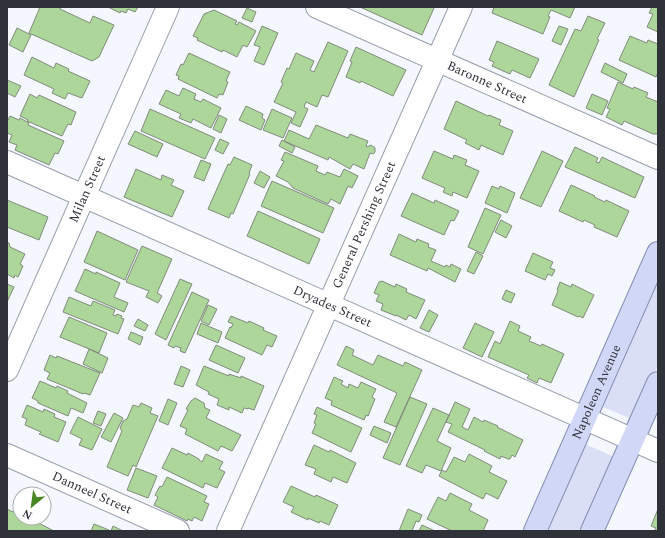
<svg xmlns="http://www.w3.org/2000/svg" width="665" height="538" viewBox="0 0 665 538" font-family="Spectral,serif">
<rect width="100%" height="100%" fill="#f5f7ff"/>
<path fill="#dadff5" d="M658,282v83l-24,55 -31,-13z
M585,444l32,14 -33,73h-37z"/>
<path fill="#add69a" stroke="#808b7b" d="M40,7h21l-1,2 30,14 3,-7 21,9 -15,32 -7,4 -63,-28z
M108,7h30l-3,5 -7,-3 -2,4 -5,-2 -1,2z
M360,7h73l1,1 -12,27z
M494,7h81l-5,11 -19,-8 -3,6 2,1 -7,17 -51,-21z
M652,7h6v25l-11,-5 6,-13 -4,-1z
M247,8l9,4 -4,10 -10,-4z
M214,10l23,11 -2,3 2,1 2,-3 17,9 -9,16 -4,-2 -6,12 -14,-7 -1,2 -25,-12 1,-2 -5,-2 11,-22z
M588,16l17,7 -8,16 2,1 -25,57 -25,-12 26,-56 6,2z
M262,26l16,7 -14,32 -10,-4 6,-14 -6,-2z
M559,26l9,3 -7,16 -9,-4z
M17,28l14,7 -8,17 -14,-7z
M630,36l17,7 1,-3 10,4v28l-2,5 -37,-17z
M497,41l42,18 -9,19 -18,-8 -2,4 -18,-8 2,-4 -5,-2z
M328,42l20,9 -20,46 -6,-2 -5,12 -11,-5 -2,5 4,2 -8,18 -9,-4 5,-11 -22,-10 9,-19 -2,-1 6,-14 2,1 7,-16 18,8 -4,9 4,2z
M356,47l50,23 -13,26 -32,-15 -1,2 -14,-6 6,-15 -2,-1z
M189,53l41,19 -4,9 2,1 -5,13 -4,-1 -2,4 -39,-19 1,-3 -3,-1 5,-11 2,1z
M32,57l22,11 2,-5 13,6 -1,2 22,10 -8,17 -14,-5 -3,6 -13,-6 2,-4 -30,-14z
M605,63l22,11 -4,9 -22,-11z
M7,80l14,6 -6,11 -8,-4z
M618,82l15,7 1,-2 14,6 -2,4 12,5v32h-5l-29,-13 -2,4 -16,-8 4,-8 -3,-1z
M183,88l13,6 -2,5 7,3 2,-3 18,9 -10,20 -18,-9 -2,4 -12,-5 2,-4 -22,-10 7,-14 13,6z
M30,94l7,4 2,-3 37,17 -5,13 -3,-1 -6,12 -35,-15 1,-1 -8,-4z
M592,94l16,7 -6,14 -16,-7z
M456,101l32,15 1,-1 12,5 -2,5 14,6 -10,24 -22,-10 -2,5 -14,-7 2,-3 -23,-11z
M246,106l17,8 -1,4 3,2 -4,10 -22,-10z
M150,109l65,29 -10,21 -64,-28z
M272,109l20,9 -9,20 -20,-8z
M219,115l8,4 -6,14 -8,-4z
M10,116l9,4 1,-2 9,5 -1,2 36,16 -6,13 -3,-1 -6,12 -34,-15 2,-5 -8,-3 3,-7 -5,-2v-11z
M316,125l32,13 2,-4 18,7 -2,5 1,1 4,-2 4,3v4l-2,2 -3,-1 -6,16 -11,-5 -3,5 -21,-12 -1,3 -44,-19 5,-11 20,9z
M135,131l28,13 -6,13 -29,-13z
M220,139l9,4 -6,11 -8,-4z
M282,140l13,7 -3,6 -13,-7z
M575,147l23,11 -2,4 3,1 3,-6 42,20 -9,21 -70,-31z
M434,151l19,8 1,-4 13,5 -2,5 14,6 -12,27 -14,-6 -1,4 -9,-4 2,-4 -23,-10z
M542,151l21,10 -22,46 -21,-9z
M285,152l33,14 -2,5 9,4 2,-3 13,5 4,-8 14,7 -6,12 -4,-2 -8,18 -9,-5 -3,5 -35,-16 -5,-6 -12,-6 8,-15 -3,-1z
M234,157l18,8 -3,8 1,1 -17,40 -2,-1 -2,5 -21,-9 20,-45 2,1z
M201,160l10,4 -7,17 -10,-4z
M136,169l25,11 1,-5 12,5 -3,5 13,6 -12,26 -48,-20z
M260,171l10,6 -6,11 -10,-5z
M272,181l62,27 -11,25 -62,-27z
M571,185l24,11 -1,1 11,5 1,-2 23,11 -12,26 -23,-10 1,-2 -11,-5 -1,2 -24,-11z
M492,186l7,3 1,-3 15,7 -8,20 -22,-10z
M412,193l22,10 1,-3 24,11 -5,10 -3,-1 -7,15 -43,-19z
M7,200l41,17 -9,23 -32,-13z
M485,208l16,7 -18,39 -15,-7z
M258,211l62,28 -11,25 -62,-28z
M501,220l11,6 -6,12 -11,-6z
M97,231l41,19 -13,30 -41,-18z
M399,234l17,8 1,-3 12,5 -1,3 8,3 -5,11 14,6 1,-2 4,2 1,-3 10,5 -6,13 -27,-14 -1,3 -37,-16z
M7,242l2,1 1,4 15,7 -5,10 3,2 -5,11 -3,-2 -1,3 -7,-4z
M142,246l30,13 -15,34 5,3 -4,7 -12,-6 3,-6 -23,-9z
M476,252l7,4 -9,18 -7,-3z
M533,253l20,9 -3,6 5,2 -3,6 -4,-2 -3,6 -20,-9z
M85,269l11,5v-2l24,11 -6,14 14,6 -4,9 -49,-21z
M180,279l12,5 -26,56 -11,-6z
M382,281l13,6 1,-3 11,5 -1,3 19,8 -9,19 -7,-4 -3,5 -10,-5v1l-15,-6 2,-6 -7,-3 3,-6 -5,-2 5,-11z
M560,282l11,5 1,-3 22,11 -11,23 -4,-2 -1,1 -26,-12 6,-14 -1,-1z
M7,284l7,3 -7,15z
M506,290l9,4 -4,9 -9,-4z
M192,292l17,8 -24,53 -5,-2 1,-3 -6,-2 -1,2 -6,-3z
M69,297l22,9 2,-5 22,9 -2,5 3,1 1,-2 5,2 -1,2 3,1 -6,15 -55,-22z
M208,305l9,4 -8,16 -8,-4z
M429,310l9,5 -9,17 -9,-4z
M231,316l17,7 1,-2 15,7 -1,2 14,6 -5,11 -5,-2 -5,10 -37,-17 5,-11 1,1 2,-4 -5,-2z
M69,317l38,16 -8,20 -39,-16z
M138,319l10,6 -3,6 -11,-5z
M510,321l10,5 -2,5 13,6 -2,4 12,5 1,-2 22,10 -13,29 -12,-5 -2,5 -10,-5 2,-3 -41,-18 7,-16 5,3z
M201,323l21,9 -4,11 -21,-9z
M475,323l19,9 -12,25 -19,-9z
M131,332l12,5 -3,8 -12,-6z
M216,345l29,13 -7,15 -29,-13z
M346,346l8,4 -2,5 21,10 5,-10 25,11 2,-4 17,8 -26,57 -12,-5 13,-29 -60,-28z
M89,349l19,9 -6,15 -19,-9z
M50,355l6,3 1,-2 43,17 -10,22 -6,-2 -1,1 -36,-15 3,-6 -6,-3z
M181,366l9,4 -7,17 -9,-3z
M204,366l25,10v-2l12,4v-2l23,10 -10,24 -6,-2v1l-4,-1 -2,5 -13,-6v3l-12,-5 2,-6 -11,-5 1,-2 -13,-7z
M334,377l9,4 -2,3 7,4 1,-4 9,4 3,-6 15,7 -4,8 3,2 -7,17 -2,-1 -2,5 -33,-15 1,-4 -7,-3z
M40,381l16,7 1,-2 11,5 -1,2 20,10 -4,10 -12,-5 -3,8 -30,-13v-2l-6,-3z
M410,397l17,7 -27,61 -17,-7z
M195,398l9,5 1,5 5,2 -4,8 35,17 -9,16 -11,-5 -3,5 -33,-17 2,-5 -7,-3 8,-16 -2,-1 5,-8z
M168,399l9,4 -9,22 -9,-4z
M455,402l15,7 -8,18 6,3 6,-13 9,5 1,-2 14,6 -1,1 26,13 -8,17 -3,-2 -2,4h-2l-7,-3 -1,3 -16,-8 1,-1 -37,-18 4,-8 -6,-2z
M141,403l11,5 -2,5 8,3 -22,51 -3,-2 -5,11 -21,-9 15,-36 -2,-3 3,-7 4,-2 6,-14 6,2z
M27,405l16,7 1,-3 11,5 -1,3 12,5 -8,20 -19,-8 2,-2 -16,-7 2,-6 -5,-2z
M317,407l45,21 -11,24 -39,-19 4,-9 -2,-1 3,-8 -3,-1z
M433,408l16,7 -12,26 14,7 -10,23 -15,-6 -4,8 -16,-7z
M98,411l8,3 -5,12 -8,-3z
M114,413l9,5 -12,24 -10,-5z
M78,417l24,12 -10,21 -13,-5 3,-6 -12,-6z
M374,426l17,7 -4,10 -17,-8z
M314,445l15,7 1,-2 26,13 -9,20 -14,-6 -2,5 -17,-8 2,-5 -11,-4z
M172,448l15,7 1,-2 11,6v1l3,2 4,-8 17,8 -4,7 6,3 -8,16 -12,-5 -2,5 -41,-20z
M469,454l23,12 -3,6 18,9 -9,18 -12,-6 -3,6 -44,-23 3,-6 4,2 8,-15 11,5z
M136,468l21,8 -9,22 -21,-8z
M167,477l40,19 -3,6 5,2 -7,17 -8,-4 -2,4 -4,-2 -1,2 -33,-16 4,-8 -3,-2 5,-9 2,1z
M291,486l24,11 1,-2 22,10 -9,20 -9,-4 -1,2 -11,-5v2l-17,-8 3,-5 -11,-5z
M450,493l22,11 -3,6 19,10 -5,11h-31l-25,-12 11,-22 8,4z
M15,508l5,3v7h9l25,13h-47v-22l6,3z
M408,509l14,6 -3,7 -3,-1 -4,10h-13z
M658,509v22h-4l2,-3 -5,-2z
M94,524l15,6v1h-18z
M422,525l13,6h-16z
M113,526l10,5h-12z"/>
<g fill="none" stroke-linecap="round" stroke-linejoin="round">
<g stroke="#999daf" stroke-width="24">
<g id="minor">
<path id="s1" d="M317,7l341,151"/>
<path id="s2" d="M7,162l651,289"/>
<path id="s3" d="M7,370l161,-363"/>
<path id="s4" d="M7,455l171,76"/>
<path id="s5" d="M228,531l233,-524"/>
</g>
</g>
<g stroke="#838cb1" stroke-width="24">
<g id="major">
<path id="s6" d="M535,531l123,-278"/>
<path d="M592,531l66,-148"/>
</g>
</g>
<use href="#minor" stroke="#fff" stroke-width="22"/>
<use href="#major" stroke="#d0d7f7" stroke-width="22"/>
</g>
<g text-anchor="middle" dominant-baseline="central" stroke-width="3.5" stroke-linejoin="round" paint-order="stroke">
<g font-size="13" fill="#303239" stroke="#fff">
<text stroke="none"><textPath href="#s1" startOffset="186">Baronne Street</textPath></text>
<text stroke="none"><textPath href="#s3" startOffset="198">Milan Street</textPath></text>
<text stroke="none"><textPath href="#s5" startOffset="335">General Pershing Street</textPath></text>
<text stroke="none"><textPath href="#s2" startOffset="356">Dryades Street</textPath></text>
<text stroke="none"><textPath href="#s6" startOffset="152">Napoleon Avenue</textPath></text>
<text stroke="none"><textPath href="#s4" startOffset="93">Danneel Street</textPath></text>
</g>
</g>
<rect width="665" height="538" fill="none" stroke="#303239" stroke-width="16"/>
<g transform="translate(32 506) rotate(209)"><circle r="19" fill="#ffffff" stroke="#acadb0"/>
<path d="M0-3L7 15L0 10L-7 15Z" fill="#488523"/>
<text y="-6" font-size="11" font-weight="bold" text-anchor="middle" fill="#303239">N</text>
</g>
</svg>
